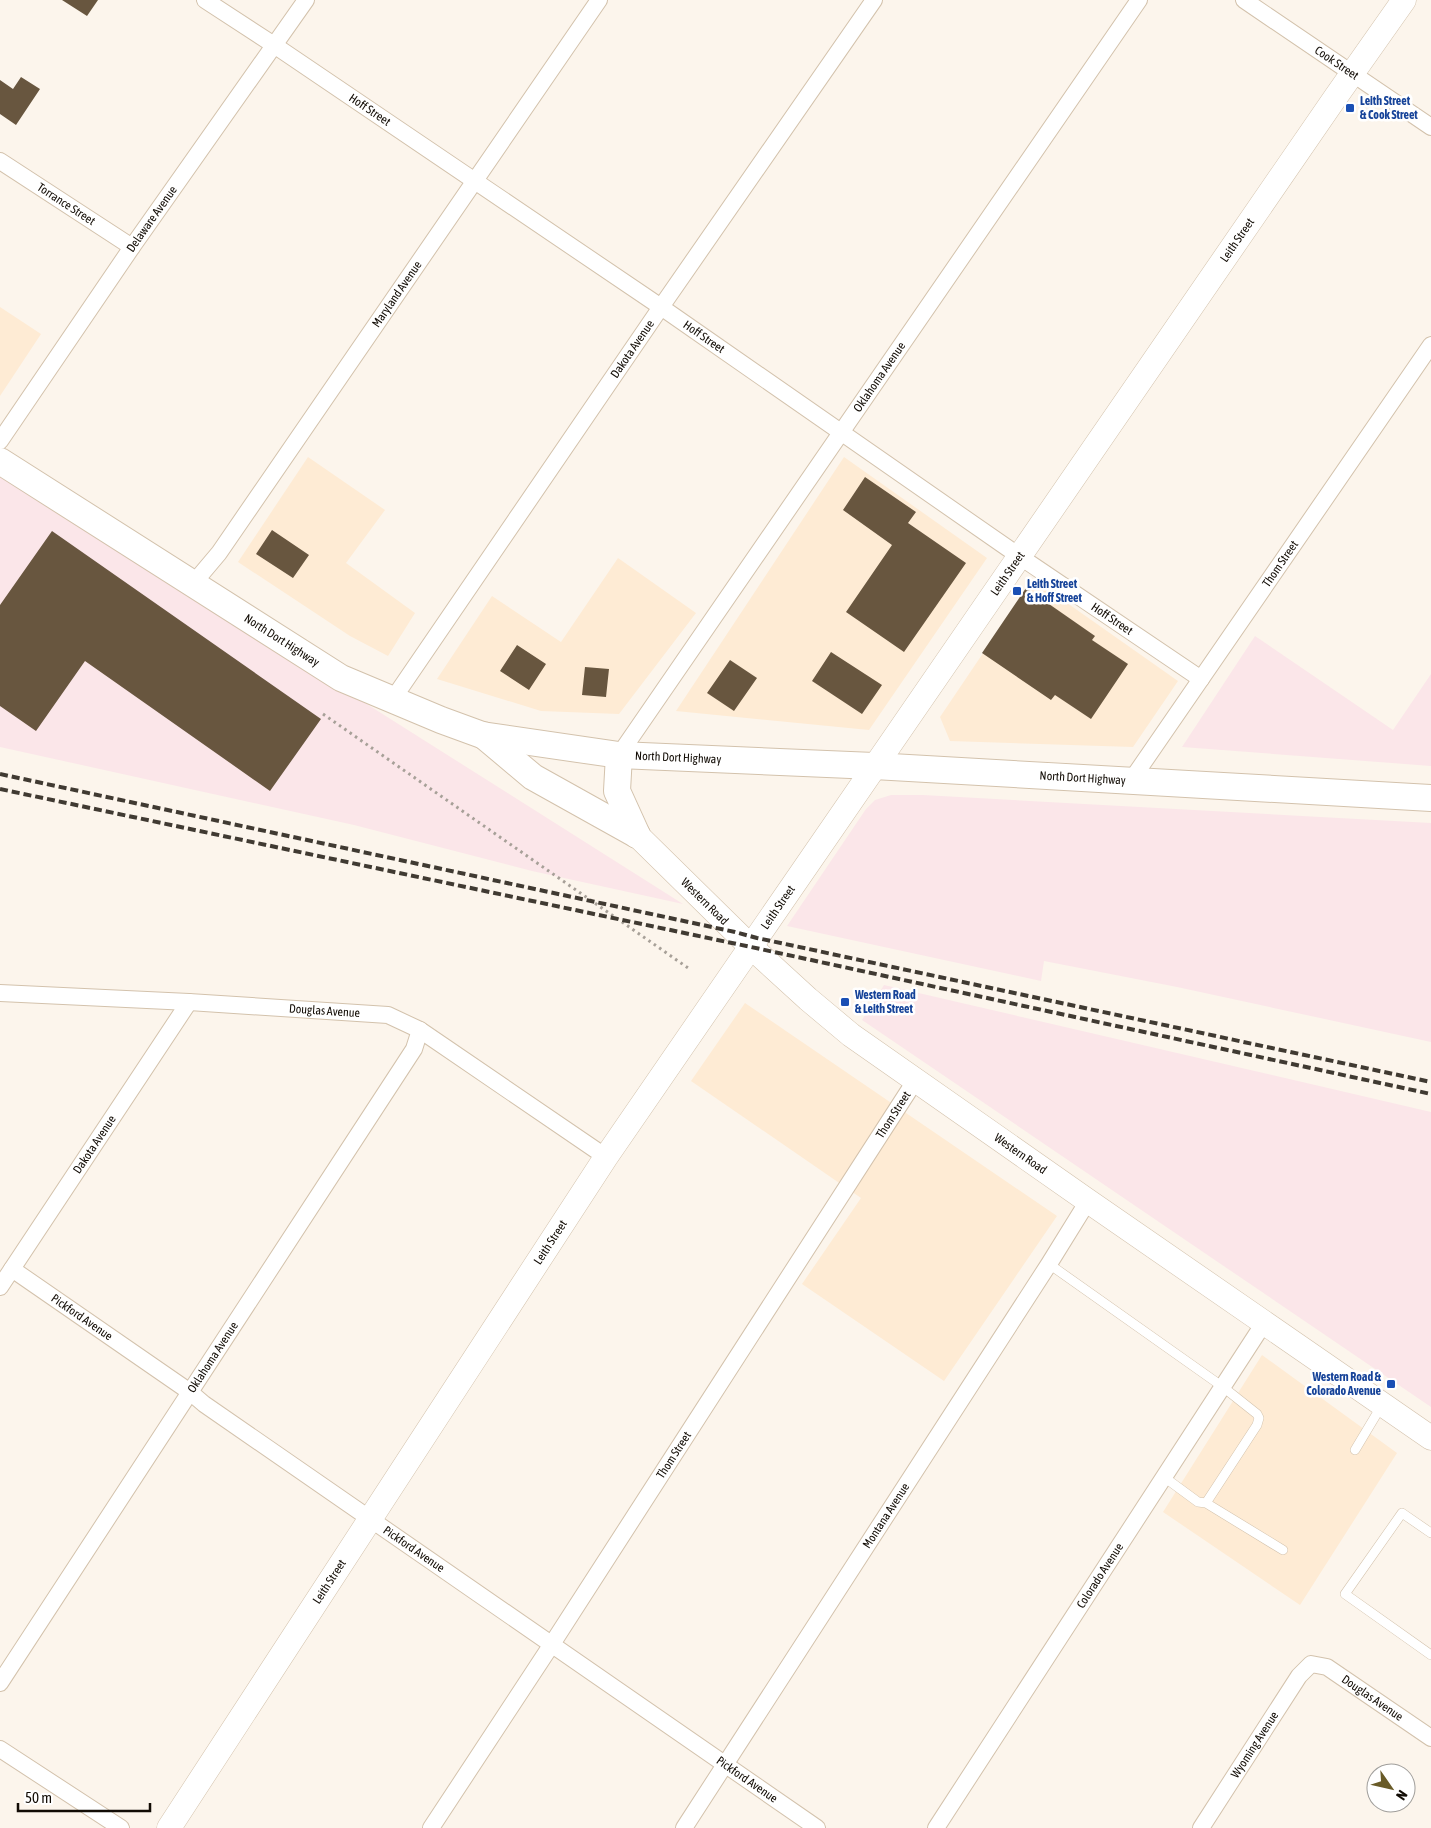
<svg xmlns="http://www.w3.org/2000/svg" width="1431" height="1828" viewBox="0 0 1431 1828" font-family="'Asap Condensed',sans-serif">
<rect width="100%" height="100%" fill="#fcf5ec"/>
<path fill="#feebd4" d="M0,307l41,27 -41,62z
M308,457l77,53 -39,53 69,50 -27,43 -38,-20 -112,-74z
M844,457l143,101 -118,172 -193,-19z
M618,558l78,55 -77,101 -78,-3 -104,-32 55,-83 69,46z
M1033,579l145,102 -45,66 -183,-6 -10,-24z
M745,1003l312,213 -113,165 -142,-97 59,-86 -170,-117z
M1262,1355l135,98 -97,152 -137,-93z"/>
<path fill="#fbe6e9" d="M0,472l683,432 -151,-33 -178,-46 -354,-78z
M1255,636l138,94 38,-56v92l-249,-19z
M891,795h32l508,28v219l-254,-55 -133,-26 -3,20 -254,-55 79,-117 9,-9z
M884,985l547,127v295l-569,-387z"/>
<path fill="#68563f" d="M62,0h36l-11,16z
M21,77l19,12 -24,36 -16,-11v-34l13,9z
M865,477l51,35 -8,11 58,40 -62,89 -58,-40 46,-67 -49,-35z
M272,530l37,25 -16,23 -37,-24z
M52,531l269,188 -51,72 -185,-130 -49,70 -36,-25v-101z
M1026,588l69,48 -3,4 36,24 -37,55 -36,-24 -4,5 -69,-47z
M517,645l29,19 -17,26 -29,-19z
M831,652l51,33 -20,29 -50,-33z
M730,660l27,18 -23,33 -27,-18z
M585,667l24,2 -3,28 -24,-2z"/>
<g fill="none" stroke-linecap="round" stroke-linejoin="round">
<g stroke="#d3c2ac" stroke-width="10">
<path id="lane" d="M1049,1264l174,123 34,27 2,4 -2,7 -51,78 -8,-1 -34,-25
M1355,1450l27,-45
M1206,1503l77,47
M1431,1533l-29,-20 -57,81 86,61"/>
</g>
<g stroke="#d3c2ac" stroke-width="18">
<g id="street">
<path id="s1" d="M205,0l69,45 387,262 358,249 182,123"/>
<path id="s2" d="M1244,0l187,127"/>
<path id="s3" d="M0,161l132,86"/>
<path id="s4" d="M0,441l132,-194 174,-247"/>
<path id="s5" d="M192,585l27,-32 380,-553"/>
<path id="s6" d="M393,699l268,-392 213,-307"/>
<path id="s7" d="M619,755l520,-755"/>
<path id="s8" d="M1130,782l301,-437"/>
<path id="s9" d="M0,993l189,9 199,13 32,15 186,127"/>
<path id="s10" d="M12,1269l178,123 14,12 613,424"/>
<path id="s11" d="M0,1287l189,-285"/>
<path id="s12" d="M0,1683l414,-634 6,-19"/>
<path d="M0,1749l121,79"/>
<path id="s13" d="M431,1828l121,-184 363,-563"/>
<path id="s14" d="M684,1828l365,-564 39,-63"/>
<path id="s15" d="M936,1828l328,-505"/>
<path id="s16" d="M1201,1828l98,-152 12,-12 16,3 104,71"/>
</g>
</g>
<g stroke="#d3c2ac" stroke-width="25">
<g id="secondary">
<path id="s17" d="M637,835l114,112 57,52 43,36 237,166 343,237"/>
<path id="s18" d="M169,1828l437,-671 729,-1059 69,-98"/>
</g>
</g>
<g stroke="#d3c2ac" stroke-width="28">
<g id="primary">
<path id="s19" d="M0,461l341,217 100,42 41,15 137,20 255,11 557,32"/>
<path d="M483,735l50,42 104,58"/>
<path d="M619,755l-2,36 20,44"/>
</g>
</g>
<path stroke="#a7a098" stroke-width="3" stroke-dasharray="2.5 4" stroke-linecap="butt" d="M323,714l368,256"/>
<use href="#lane" stroke="#fff" stroke-width="9"/>
<use href="#street" stroke="#fff" stroke-width="16"/>
<use href="#secondary" stroke="#fff" stroke-width="24"/>
<use href="#primary" stroke="#fff" stroke-width="26"/>
<path stroke="#403a32" stroke-width="4" stroke-dasharray="8 4" stroke-linecap="butt" d="M0,774l735,158 22,6 674,144
M0,789l751,158 680,147"/>
</g>
<g fill="#1a4fb4" stroke="#fff" stroke-width="2">
<rect x="1345" y="103" width="10" height="10" rx="2.5"/>
<rect x="1012" y="586" width="10" height="10" rx="2.5"/>
<rect x="840" y="997" width="10" height="10" rx="2.5"/>
<rect x="1386" y="1379" width="10" height="10" rx="2.5"/>
</g>
<g text-anchor="middle" dominant-baseline="central" stroke-width="5" stroke-linejoin="round" paint-order="stroke">
<g font-size="12" fill="#120c05" stroke="#fff">
<text stroke="none"><textPath href="#s2" startOffset="112">Cook Street</textPath></text>
<text stroke="none"><textPath href="#s1" startOffset="198">Hoff Street</textPath></text>
<text stroke="none"><textPath href="#s3" startOffset="79">Torrance Street</textPath></text>
<text stroke="none"><textPath href="#s4" startOffset="269">Delaware Avenue</textPath></text>
<text stroke="none"><textPath href="#s18" startOffset="1914">Leith Street</textPath></text>
<text stroke="none"><textPath href="#s5" startOffset="356">Maryland Avenue</textPath></text>
<text stroke="none"><textPath href="#s1" startOffset="602">Hoff Street</textPath></text>
<text stroke="none"><textPath href="#s6" startOffset="424">Dakota Avenue</textPath></text>
<text stroke="none"><textPath href="#s7" startOffset="459">Oklahoma Avenue</textPath></text>
<text stroke="none"><textPath href="#s8" startOffset="265">Thom Street</textPath></text>
<text stroke="none"><textPath href="#s18" startOffset="1509">Leith Street</textPath></text>
<text stroke="none"><textPath href="#s1" startOffset="1098">Hoff Street</textPath></text>
<text stroke="none"><textPath href="#s19" startOffset="334">North Dort Highway</textPath></text>
<text stroke="none"><textPath href="#s19" startOffset="754">North Dort Highway</textPath></text>
<text stroke="none"><textPath href="#s19" startOffset="1159">North Dort Highway</textPath></text>
<text stroke="none"><textPath href="#s17" startOffset="95">Western Road</textPath></text>
<text stroke="none"><textPath href="#s18" startOffset="1104">Leith Street</textPath></text>
<text stroke="none"><textPath href="#s9" startOffset="325">Douglas Avenue</textPath></text>
<text stroke="none"><textPath href="#s13" startOffset="850">Thom Street</textPath></text>
<text stroke="none"><textPath href="#s11" startOffset="171">Dakota Avenue</textPath></text>
<text stroke="none"><textPath href="#s17" startOffset="500">Western Road</textPath></text>
<text stroke="none"><textPath href="#s18" startOffset="699">Leith Street</textPath></text>
<text stroke="none"><textPath href="#s10" startOffset="85">Pickford Avenue</textPath></text>
<text stroke="none"><textPath href="#s12" startOffset="389">Oklahoma Avenue</textPath></text>
<text stroke="none"><textPath href="#s13" startOffset="445">Thom Street</textPath></text>
<text stroke="none"><textPath href="#s14" startOffset="372">Montana Avenue</textPath></text>
<text stroke="none"><textPath href="#s10" startOffset="490">Pickford Avenue</textPath></text>
<text stroke="none"><textPath href="#s15" startOffset="301">Colorado Avenue</textPath></text>
<text stroke="none"><textPath href="#s18" startOffset="294">Leith Street</textPath></text>
<text stroke="none"><textPath href="#s16" startOffset="269">Douglas Avenue</textPath></text>
<text stroke="none"><textPath href="#s16" startOffset="99">Wyoming Avenue</textPath></text>
<text stroke="none"><textPath href="#s10" startOffset="895">Pickford Avenue</textPath></text>
</g>
<g font-size="12" font-weight="bold" fill="#164399" stroke="#fff" text-anchor="start">
<text x="1360" y="101">Leith Street<tspan x="1360" dy="14">&amp; Cook Street</tspan></text>
<text x="1027" y="584">Leith Street<tspan x="1027" dy="14">&amp; Hoff Street</tspan></text>
<text x="855" y="995">Western Road<tspan x="855" dy="14">&amp; Leith Street</tspan></text>
<text x="1381" y="1377" text-anchor="end">Western Road &amp;<tspan x="1381" dy="14">Colorado Avenue</tspan></text>
</g>
</g>
<g transform="translate(1391 1788) rotate(124)"><circle r="24" fill="#ffffff" stroke="#a09e9b"/>
<path d="M0-4L9 19L0 12L-9 19Z" fill="#695b28"/>
<text y="-8" font-size="14" font-weight="bold" text-anchor="middle" fill="#120c05">N</text>
</g>
<path d="M18 1803v8h132v-8" fill="none" stroke="#120c05" stroke-width="2.5"/>
<text x="25" y="1803" font-size="15" fill="#120c05" stroke="#ffffff" stroke-width="4" paint-order="stroke">50 m</text>
</svg>
